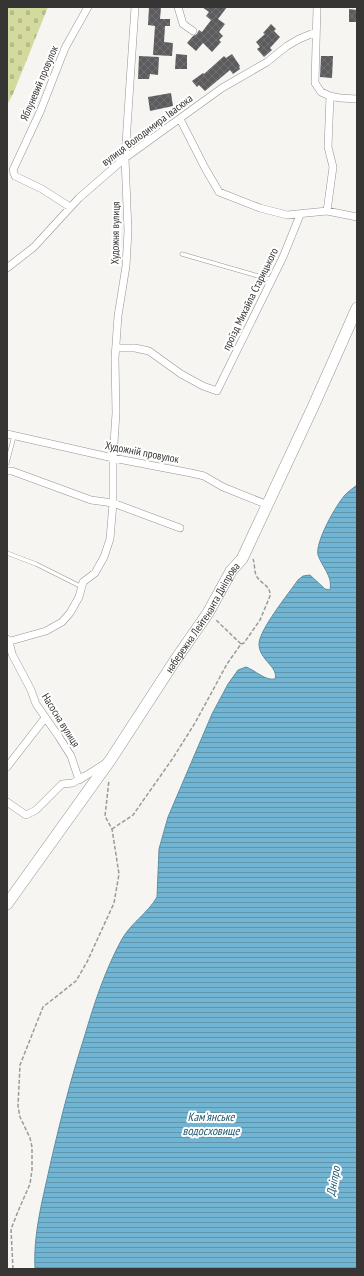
<svg xmlns="http://www.w3.org/2000/svg" width="364" height="1276" viewBox="0 0 364 1276" font-family="'PT Sans Narrow',sans-serif">
<defs>
<pattern id="cemetery-stones" width="16" height="16" patternUnits="userSpaceOnUse"><rect width="16" height="16" fill="#d4da9d"/><path d="M2 7V4a2 2 0 0 1 4 0v3zM10 15v-3a2 2 0 0 1 4 0v3z" fill="#b7bc88"/></pattern>
<pattern id="water-rules" width="6" height="5" patternUnits="userSpaceOnUse"><rect width="6" height="5" fill="#71b5d3"/><path d="M0 2.5h6" fill="none" stroke="#5e94ac"/></pattern>
<pattern id="building-cross-hatch" width="8" height="8" patternUnits="userSpaceOnUse"><rect width="8" height="8" fill="#5c5c5f"/><path d="M0 0l8 8M0 8l8-8" fill="none" stroke="#717073"/></pattern>
</defs>
<rect width="100%" height="100%" fill="#f7f5f1"/>
<path fill="url(#cemetery-stones)" d="M7,7h41l-35,87 -6,11z"/>
<path fill="url(#water-rules)" stroke="#5f8fa3" d="M357,485v784h-322c-2,-33 7,-67 14,-99 10,-44 21,-89 35,-132 10,-34 21,-68 38,-99 9,-16 26,-26 35,-42l2,-48 9,-32 44,-103 16,-30 10,-14 8,-3c9,3 19,14 29,12 4,-12 -16,-19 -16,-35 0,-14 30,-51 39,-64l5,-4 7,-1 15,14 5,1c3,-14 -8,-23 -12,-35 -3,-13 18,-50 27,-60 4,-4 8,-7 12,-10z"/>
<path fill="url(#building-cross-hatch)" d="M149,7h12l-1,12h10v7h-5l-1,16 9,1 -1,13 -19,-1 2,-29 -7,-1z
M202,7h25l-9,12 7,5 -6,8 4,4 -4,4 2,2 -9,10 -9,-9 -7,8 -9,-8 6,-7 4,-2 2,-4 3,2 9,-12 -5,-4 3,-4z
M349,9l8,1v12h-8z
M271,24l5,5 -2,2 6,6 -10,11 2,2 -8,7 -7,-8 3,-2 -4,-5 9,-8 -2,-1z
M176,54l11,1v14h-12z
M232,54l8,12 -1,1 1,2 -7,5 -3,-4 -25,21 -6,-6 -2,2 -5,-6 11,-8 1,1 20,-18 2,2z
M139,56l20,1 -1,18 -8,-1 -1,5h-11z
M321,56h12l-1,22 -12,-1z
M171,93l2,13 -23,5 -2,-14z"/>
<g fill="none" stroke-linecap="round" stroke-linejoin="round">
<g stroke="#969491" stroke-width="4.5">
<path id="lane" d="M182,254l90,26
M7,463l7,-27
M7,553l29,11 46,23"/>
</g>
<g stroke="#969491" stroke-width="8">
<path id="street" d="M178,7l5,17 10,7
M317,7l-2,76 6,9 9,4 -2,51 5,20 -6,44
M330,96l10,2 17,1
M180,119l25,49 14,24 41,16 27,7 40,-4 30,6
M70,207l-28,-18 -27,-13 -2,-6 27,-58 25,-64 23,-41
M7,268l27,-21 45,-49 46,-40 97,-70 45,-26 20,-16 12,-7 17,-7
M116,348h19l14,3 32,23 22,12 14,5 66,-134 17,-42
M7,434l106,24 78,15 13,3 19,11 45,18
M7,471h5l79,29 22,3 67,25
M7,639l2,2 3,13 19,36 5,14 23,33 12,19 8,24 27,-17
M7,642l39,-11 16,-9 8,-9 9,-16 4,-15 12,-9 9,-16 6,-18 3,-36v-45l3,-45 -1,-55 3,-42 8,-50 2,-35 -3,-73 10,-151
M7,767l38,-49
M7,802l19,13 10,-5 26,-26 11,-1 9,-6"/>
</g>
<g stroke="#969491" stroke-width="12">
<g id="primary">
<path id="s1" d="M7,904l104,-145 65,-100 32,-46 23,-42 11,-12 71,-152 44,-99"/>
</g>
</g>
<path stroke="#9b9a97" stroke-width="1.5" stroke-dasharray="4 2" stroke-linecap="butt" d="M241,644l3,-1 16,-23 10,-24c1,-11 -10,-12 -14,-21 -2,-5 -1,-11 -3,-16
M112,829l21,-14 40,-57 22,-35 32,-59 14,-20 -26,-25
M13,1269l-2,-40 8,-20 11,-25 2,-14v-23l-2,-9 -10,-21 -2,-11 2,-41 23,-58 33,-26 11,-19 27,-59 5,-29 -7,-45 -7,-13 4,-36"/>
<use href="#lane" stroke="#fff" stroke-width="3.5"/>
<use href="#street" stroke="#fff" stroke-width="7"/>
<use href="#primary" stroke="#fff" stroke-width="11"/>
</g>
<g text-anchor="middle" dominant-baseline="central" stroke-width="4" stroke-linejoin="round" paint-order="stroke">
<g font-size="11" fill="#363534" stroke="#fff">
<text transform="translate(39 83) rotate(-67)">Яблуневий провулок</text>
<text transform="translate(147 130) rotate(-37)">вулиця Володимира Івасюка</text>
<text transform="translate(115 233) rotate(-89)">Художня вулиця</text>
<text transform="translate(250 299) rotate(-64)">проїзд Михайла Старицького</text>
<text transform="translate(142 452) rotate(11)">Художній провулок</text>
<text stroke="none"><textPath href="#s1" startOffset="347">набережна Лейтенанта Дніпрова</textPath></text>
<text transform="translate(61 720) rotate(58)">Насосна вулиця</text>
</g>
<g font-size="12" font-style="italic" fill="#255c72" stroke="#fff">
<text x="211" y="1116">Кам'янське<tspan x="211" dy="14">водосховище</tspan></text>
<text transform="translate(333 1181) rotate(-79)">Дніпро</text>
</g>
</g>
<rect width="364" height="1276" fill="none" stroke="#363534" stroke-width="16"/>
</svg>
